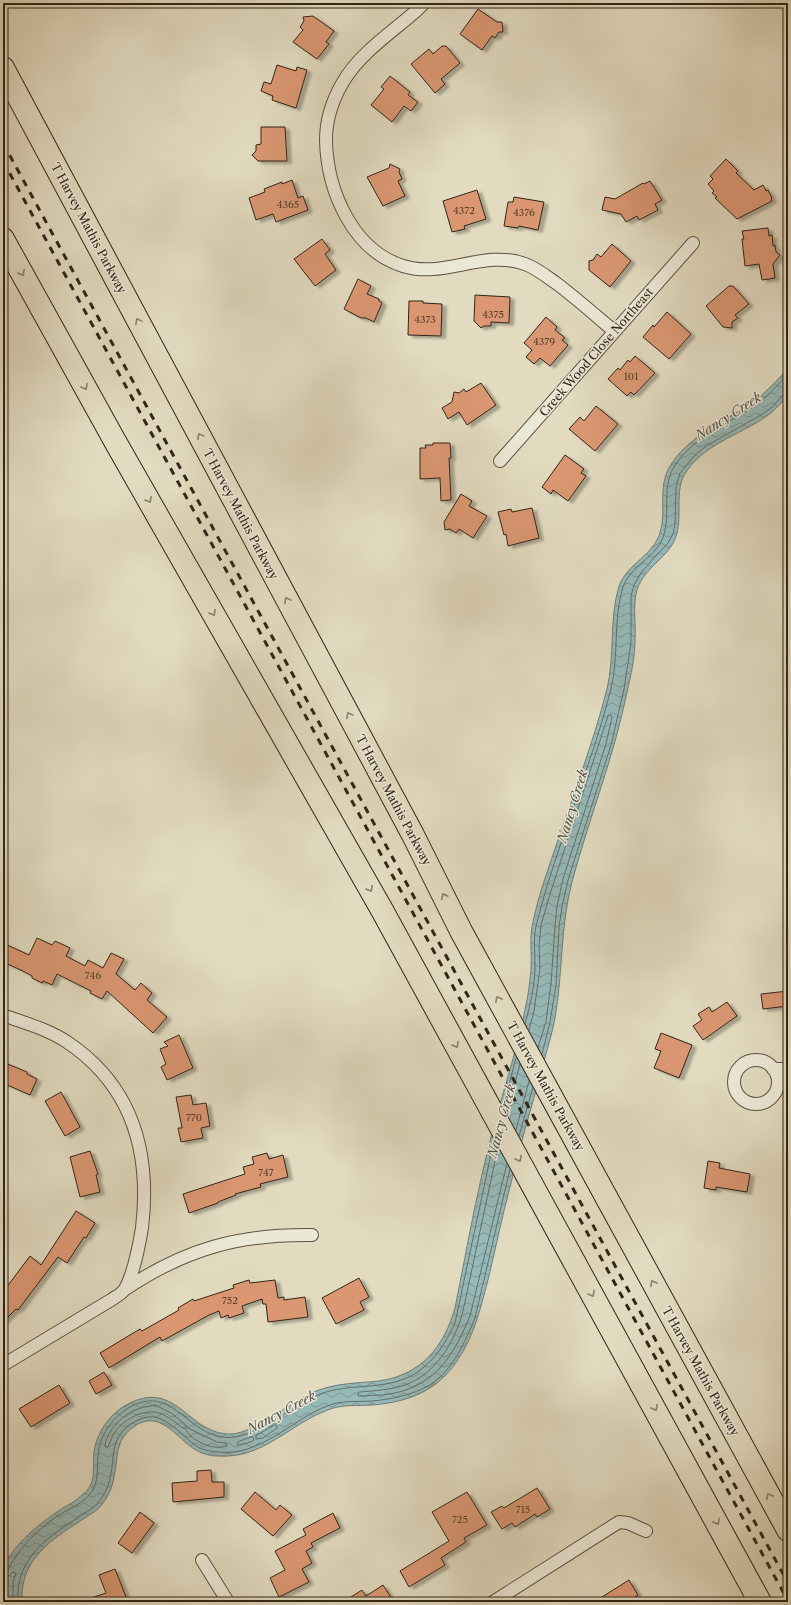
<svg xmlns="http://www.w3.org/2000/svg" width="791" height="1605" viewBox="0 0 791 1605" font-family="'Libre Caslon Text',serif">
<defs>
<pattern id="water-waves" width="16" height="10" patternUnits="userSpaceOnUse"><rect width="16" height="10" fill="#96b9b9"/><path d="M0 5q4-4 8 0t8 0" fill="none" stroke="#7b9695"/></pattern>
<filter id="shadow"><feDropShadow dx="4.5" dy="2.5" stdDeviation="1" flood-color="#0004"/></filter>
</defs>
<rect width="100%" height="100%" fill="#e2dbc0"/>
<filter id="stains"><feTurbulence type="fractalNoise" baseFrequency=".005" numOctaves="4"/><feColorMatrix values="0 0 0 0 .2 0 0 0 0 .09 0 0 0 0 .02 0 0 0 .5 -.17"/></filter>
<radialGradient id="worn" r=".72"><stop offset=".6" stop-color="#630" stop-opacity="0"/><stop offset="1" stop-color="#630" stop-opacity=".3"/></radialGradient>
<path fill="url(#water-waves)" stroke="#6e7e79" d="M788,369v26c-5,6 -10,12 -16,17 -27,22 -65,29 -86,60 -13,19 -2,46 -11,67 -8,20 -34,30 -39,55 -3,14 0,31 -1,45 0,18 -4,36 -8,53 -13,65 -38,126 -55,190 -12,45 -9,91 -17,136 -3,17 -9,34 -13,51 -11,40 -23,79 -32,118 -8,30 -14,59 -21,89 -8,30 -14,59 -32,85 -20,30 -49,41 -84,44 -15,1 -31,-1 -45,5 -39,14 -64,49 -110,46 -7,0 -16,-2 -22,-6 -18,-10 -34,-39 -58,-26 -24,14 -19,30 -24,53 -2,13 -8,24 -17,33 -35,24 -78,43 -75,92h-19c0,-9 -1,-20 0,-29 3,-23 36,-49 54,-61 6,-5 13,-7 19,-12 6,-5 12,-9 15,-16 4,-10 2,-21 3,-32 3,-21 17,-40 36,-49 47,-23 59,32 101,31 25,-1 62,-35 88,-44 19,-7 40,-7 60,-9 42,-6 65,-34 76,-73 11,-55 21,-112 35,-167 11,-44 26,-87 35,-131 3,-13 5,-28 6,-41 1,-16 -2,-31 2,-47 5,-24 13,-47 21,-70 18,-54 39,-108 53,-163 8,-33 2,-70 12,-103 7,-20 31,-30 39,-48 11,-25 -3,-51 14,-75 19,-28 51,-41 78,-59 15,-10 26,-23 38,-35z"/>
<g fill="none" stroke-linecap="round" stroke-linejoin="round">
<path stroke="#646f68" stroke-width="1" d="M525,1024c5,-18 10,-39 10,-58 0,-15 -2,-30 2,-44 20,-79 54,-154 74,-233 8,-33 2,-70 12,-102 6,-19 29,-28 38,-45 12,-24 -1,-52 13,-75 18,-29 52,-42 79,-60 13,-9 24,-21 35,-33
M529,1030l5,-19 6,-43 -1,-22 2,-21 9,-31 58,-178 3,-1 1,2 -6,27 -43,135 -6,27 -2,20 -4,58 -5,37 -8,27
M542,1054l8,-32 6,-37 3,-58 3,-20 6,-27 43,-135 13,-56 7,-46v-47l3,-11 7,-12 10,-12 17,-18 5,-9 2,-10 1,-37 4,-14 14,-17 12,-10 55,-31 11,-8 12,-13 4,-1
M503,1107l13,-49
M507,1113l13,-49
M516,1130l13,-49
M519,1136l14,-49
M498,1147l-35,164c-8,31 -28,65 -61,75 -14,4 -29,5 -43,6l-1,2v2c9,0 17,-1 25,-1 50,-6 69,-36 87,-79l37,-153
M155,1405l16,8 15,12v2l31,15 9,1 1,3c-14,5 -36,-5 -42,-18h-2c-8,-6 -15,-12 -24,-15 -17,-5 -38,8 -46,22 -2,4 -3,8 -5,12h-3c0,-14 16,-30 28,-36 7,-4 14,-4 22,-6z
M275,1425l2,1v2l-14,10 -7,1v-3z
M252,1437l2,2 -1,2 -12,4h-4l1,-3z
M3,1572l5,-2c10,-21 33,-45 53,-56 10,-6 22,-11 30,-21 8,-11 6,-25 7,-38 2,-23 19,-44 41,-52 34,-12 51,30 83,34 32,5 68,-31 98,-43 32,-12 70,-2 99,-23 17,-12 27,-29 36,-48l39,-183
M3,1577l6,-1 4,-4 3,1 -3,9v20
M18,1602c-4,-50 41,-71 76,-95 8,-8 14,-18 16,-29 6,-25 -2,-41 26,-57 25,-14 41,11 59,24 6,5 15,6 23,7 42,5 73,-32 109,-46 14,-6 30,-4 45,-5 21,-2 40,-6 58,-16 23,-15 35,-43 45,-67l35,-149"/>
</g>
<path fill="#da9772" stroke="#312518" filter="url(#shadow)" d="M478,9l19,13h5l1,10h-4l-4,6 -3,-2 -10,14 -22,-16z
M313,16l21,15 -8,11 3,2 -12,15 -24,-17 10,-12 -3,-3 4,-6 -1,-4z
M442,46h4l14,17 -19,16 4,5 -10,9 -24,-29 18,-15 4,5z
M277,65l19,6 1,-4 10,3 -11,38 -24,-8 1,-4 -12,-5 3,-9 7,2z
M390,76l20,16 -2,3 10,7 -7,9 -7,-5 -12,16 -21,-17 13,-16 -3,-2z
M261,127h24l2,34h-29l-6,-6 4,-4v-6l5,-1z
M726,159l12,12 -2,2 18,17 9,-5 3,6 2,-1 4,8 -1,1 1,2 -35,18 -22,-21 2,-1 -5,-4 2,-2 -6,-7 5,-5 -3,-3z
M390,164l10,5 -1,3 3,7 -4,2 7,15 -22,10 -16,-29 22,-9z
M292,180l6,18 5,-2 5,14 -32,12 -3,-8 -17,6 -7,-22 16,-6 -1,-3 18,-7v2z
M650,181l12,19 -7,4 3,6 -19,10 -2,-4 -11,6 -5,-8 -19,-4 3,-13 10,2 28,-16 1,1z
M477,190l9,29 -22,7 1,3 -13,3 -9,-31z
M514,197l30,5 -6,28 -19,-4 -1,2 -14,-2 4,-24h5z
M768,228l1,8 3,-1 1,11 2,-1 1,7 4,3 -7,9 2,14 -13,2 -3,-16 -14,2 -3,-27h2l-2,-8z
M322,239l8,11 -5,4 11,16 -21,16 -21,-27z
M612,244l19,17 -21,26 -21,-17v-9l4,-1 4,-6 4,3z
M358,279l13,7 -4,8 12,5v2l3,2 -8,19 -8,-4h-5l-17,-9z
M729,286h4l16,18 -14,11 3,3 -6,4v6l-9,-1 -17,-21z
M475,295l35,2 -1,26 -18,-1v4h-7l-3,2 -7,-7z
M409,301h14v2l19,1 -1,32 -33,-1z
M667,312l24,22 -22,25 -26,-22 10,-12 1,2z
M546,317l11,10 -2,3 10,8 -3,2 6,5 -18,21 -10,-8 -6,6 -8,-7 6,-7 -8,-7z
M635,356l20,17 -21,22 -3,-3 -4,4 -19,-17 10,-11 2,2 8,-10 2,2z
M481,383l15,22 -29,20 -8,-13 -11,7 -6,-11 10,-6 2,-10 5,1 5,-4 2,3z
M596,406l22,18 -23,27 -26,-22 11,-12 4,4z
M433,443h17l1,15h-2l2,42 -10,1 -1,-23 -20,1v-31h6l-1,-3h8z
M565,455l19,14 -3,4 5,3 -18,25 -15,-11 -2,4 -9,-7z
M461,494l11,7 -3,5 18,10 -14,22 -14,-9 -3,4 -6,-4 -5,1 -1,-8z
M532,508l7,30 -31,8 -2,-12 -2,1 -6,-23 13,-3 1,3z
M37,938l15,7 3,-4 15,7 -4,8 19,10 3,-6 15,8 8,-15 13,6 -8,15 19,16 6,-7 11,10 -5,7 20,17 -14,16 -46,-42 -5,8 -12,-6 1,-2 -34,-17 -5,11 -9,-4 -1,2 -10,-5v-2l-9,-5 -20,-9v-19l26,12z
M788,991v15l-25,3 -2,-15z
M727,1002l10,14 -34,24 -10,-14 9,-6 -4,-6 11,-7 3,5z
M661,1033l31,12 -13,33 -25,-10 7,-17 -6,-2z
M179,1035l14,33 -26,12 -6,-13 5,-3 -6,-15 8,-3 -4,-4z
M3,1062l24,10v2l10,5 -7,16 -27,-12z
M61,1092l19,35 -15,9 -20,-35z
M191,1095l2,10 13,-2 4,23 -9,2 2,10 -22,4 -3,-14h4l-6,-31z
M90,1151l8,23 -2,1 4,17 -20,5 -10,-40z
M267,1153l2,6 14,-4 5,22 -28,7 1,3 -26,7 1,1 -18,7v1l-29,10 -6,-19 62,-20 -2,-7 11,-3 -2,-7z
M708,1161l12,2 -1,5 31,6 -3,18 -31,-5v3l-12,-2z
M76,1211l19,12 -9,15 -2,-1 -17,26 -9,-6 -40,53 -2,-1 -13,13v-30l27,-36 11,9z
M359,1278l10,19 -9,5 4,8 -28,14 -14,-26z
M249,1280l1,3 25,-3 3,18 6,-1v3l21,-3 3,20 -40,5 -2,-18h-3l-1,-5 -20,7 2,7 -15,5 -1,-3 -7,3 -2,-7 -10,4 -47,26 -2,-4 -51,31 -9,-15 40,-24 2,2 37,-21 -1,-2 15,-9 1,2 40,-13 -1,-3z
M104,1372l8,13 -16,9 -7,-13z
M59,1385l11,18 -39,24 -12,-18z
M211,1470l1,12h12v15l-51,5 -1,-19 25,-2v-10z
M537,1488l13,21 -13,8 -2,-3 -20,13 -3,-4 -10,6 -11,-17 11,-6 2,2z
M255,1492l21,18 4,-5 12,10 -19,21 -32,-27z
M467,1492l20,33 -23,13 2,4 -25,16 4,7 -36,22 -9,-16 49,-30 -17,-29z
M140,1512l14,11 -22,30 -14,-10z
M333,1513l7,15 -29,15 2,4 -7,4 6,12 -10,6 7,13 -30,15 -9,-19 15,-8 -10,-19 31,-16 -3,-6z
M115,1569l13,33h-43v-2l21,-7 -7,-18z
M629,1580l9,15 -11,7h-33z
M383,1585l11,17h-51l19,-12 4,6z"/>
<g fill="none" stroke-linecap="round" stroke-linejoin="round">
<g stroke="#5d5242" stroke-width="14">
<path id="minor" d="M424,3l-8,8c-25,22 -56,42 -73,71 -10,17 -17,38 -17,58 1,50 26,110 77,126 40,13 81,-17 122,-2 11,4 21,12 31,19 20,15 39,32 58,48
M500,461l193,-218
M3,1015c21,8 45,14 64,27 66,44 84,110 75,186 -3,18 -8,45 -17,61 -3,5 -10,8 -14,11l-108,65
M734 1082a22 22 0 1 1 44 0a22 22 0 1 1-44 0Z
M773,1069h15
M124,1290c61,-41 115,-56 188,-55
M202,1560l26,42
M493,1602l126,-80 9,1 18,8"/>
</g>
<g stroke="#312518" stroke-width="24">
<path id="motorway" d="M3,68l410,767 48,96 327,599
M3,239l113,204 266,467 378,692"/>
</g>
<use href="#minor" stroke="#ece8d6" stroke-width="12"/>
<use href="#motorway" stroke="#e2dbc0" stroke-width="22"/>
<path stroke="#312518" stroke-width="3" stroke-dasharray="7 7" stroke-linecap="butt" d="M3,143l785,1440
M3,161l785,1440"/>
</g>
<defs><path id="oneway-chevron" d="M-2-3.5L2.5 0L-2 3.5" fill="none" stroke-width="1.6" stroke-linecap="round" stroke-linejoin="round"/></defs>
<g stroke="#8a806c">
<use href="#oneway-chevron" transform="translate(22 273) rotate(61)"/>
<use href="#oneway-chevron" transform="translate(138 321) rotate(-118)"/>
<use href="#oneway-chevron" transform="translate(85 387) rotate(61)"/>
<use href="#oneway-chevron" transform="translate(200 436) rotate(-118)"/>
<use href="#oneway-chevron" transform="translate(149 500) rotate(60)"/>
<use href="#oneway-chevron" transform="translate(287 600) rotate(-118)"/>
<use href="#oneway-chevron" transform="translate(213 613) rotate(60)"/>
<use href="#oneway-chevron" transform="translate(349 715) rotate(-118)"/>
<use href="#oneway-chevron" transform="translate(370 889) rotate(60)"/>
<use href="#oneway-chevron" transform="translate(444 896) rotate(-117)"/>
<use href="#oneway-chevron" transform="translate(498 999) rotate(-119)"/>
<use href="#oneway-chevron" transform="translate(456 1045) rotate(61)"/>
<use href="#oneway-chevron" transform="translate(519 1159) rotate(61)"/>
<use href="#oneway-chevron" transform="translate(653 1283) rotate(-119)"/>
<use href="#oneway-chevron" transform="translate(592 1294) rotate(61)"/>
<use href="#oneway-chevron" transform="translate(655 1408) rotate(61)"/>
<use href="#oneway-chevron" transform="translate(769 1496) rotate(-119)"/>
<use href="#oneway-chevron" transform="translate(717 1522) rotate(61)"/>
</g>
<g text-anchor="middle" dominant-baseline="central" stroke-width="3" stroke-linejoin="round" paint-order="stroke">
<g font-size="10" fill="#5b422e">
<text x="288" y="204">4365</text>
<text x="464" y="210">4372</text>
<text x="524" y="212">4376</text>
<text x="493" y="314">4375</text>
<text x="425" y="319">4373</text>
<text x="544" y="341">4379</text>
<text x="631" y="376">101</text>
<text x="93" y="975">746</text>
<text x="194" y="1117">770</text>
<text x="266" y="1172">747</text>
<text x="230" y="1300">752</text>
<text x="523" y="1509">715</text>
<text x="460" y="1519">725</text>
</g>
<g font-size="12" fill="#312518" stroke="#ece8d6">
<text transform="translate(89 228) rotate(62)">T Harvey Mathis Parkway</text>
<text transform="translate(596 352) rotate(-49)">Creek Wood Close Northeast</text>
<text transform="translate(241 514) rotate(62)">T Harvey Mathis Parkway</text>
<text transform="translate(394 800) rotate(62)">T Harvey Mathis Parkway</text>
<text transform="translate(546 1086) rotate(61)">T Harvey Mathis Parkway</text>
<text transform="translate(701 1371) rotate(61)">T Harvey Mathis Parkway</text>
</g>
<g font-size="13" font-style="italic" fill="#4f5148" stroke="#ece8d6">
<text transform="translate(728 416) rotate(-33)">Nancy Creek</text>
<text transform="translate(572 806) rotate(-73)">Nancy Creek</text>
<text transform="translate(501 1121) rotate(-75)">Nancy Creek</text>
<text transform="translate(281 1412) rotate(-28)">Nancy Creek</text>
</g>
</g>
<rect width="791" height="1605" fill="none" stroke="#e2dbc0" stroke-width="16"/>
<rect x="4" y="4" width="783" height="1597" fill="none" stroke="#312518" stroke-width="2"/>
<rect x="8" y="8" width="775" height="1589" fill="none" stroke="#312518"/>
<rect width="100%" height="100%" filter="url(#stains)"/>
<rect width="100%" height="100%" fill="url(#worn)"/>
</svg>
